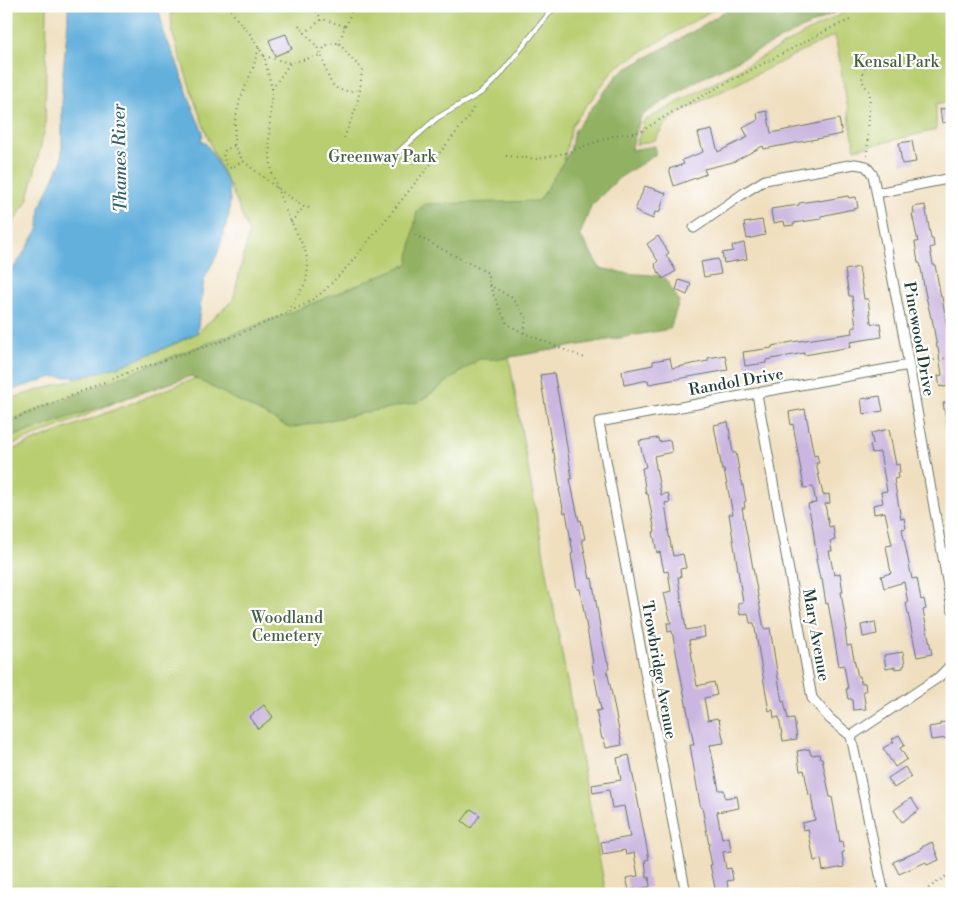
<svg xmlns="http://www.w3.org/2000/svg" width="958" height="900" viewBox="0 0 958 900" font-family="'Libre Bodoni',serif">
<rect width="100%" height="100%" fill="#fff"/>
<filter id="ink" filterUnits="userSpaceOnUse"><feTurbulence type="fractalNoise" baseFrequency=".02" numOctaves="2"/><feDisplacementMap in="SourceGraphic" scale="10" xChannelSelector="R" yChannelSelector="G"/><feConvolveMatrix kernelMatrix="1 2 1 2 8 2 1 2 1" color-interpolation-filters="sRGB"/></filter>
<filter id="wash" filterUnits="userSpaceOnUse"><feTurbulence type="fractalNoise" baseFrequency=".0096" numOctaves="4" result="noise"/><feDisplacementMap in="SourceGraphic" scale="20" xChannelSelector="R" yChannelSelector="G"/><feGaussianBlur stdDeviation="1.12" result="paint"/><feColorMatrix in="noise" values="0 0 0 0 0 0 0 0 0 0 0 0 0 0 0 0 0 1.4 0 .05"/><feComposite in="paint" operator="in"/></filter>
<g filter="url(#wash)">
<rect width="100%" height="100%" fill="#f0dfbf"/>
<path fill="#b9ce71" stroke="#6c8652" d="M6,6h41l-2,122 -17,71 -22,36z
M170,6h549l-104,62 -43,57 -21,92 -361,152 -117,52 -67,26v-46l13,-5 101,-30 55,-22 22,-11 36,-33 16,-67 -16,-40 -20,-42 -17,-46 -23,-70z
M857,6h95v94l-16,4v26l-81,19 -20,-114 -149,74 -22,16 -9,15 -19,5 8,-24 189,-103z
M502,315l21,126 83,453h-600v-442l221,-86z"/>
<path fill="#92b163" stroke="#58774c" d="M733,6h115l-154,76 -53,34 -10,34 24,-4v9l-36,23 -28,28 -11,29 20,33 24,5 40,3 15,25 -9,28 -170,30h-21l-60,43 -129,26 -99,-52 -185,63v-17l8,-3 180,-71 88,-32 126,-52 9,-53 8,-7 114,-3 31,-50 4,-20 45,-58 75,-42z"/>
<path fill="#64b0dd" stroke="#427688" d="M68,6h90l7,30 11,24 18,52 9,20 -2,9 5,3 6,9 16,31 2,14 -1,16 -9,32 -3,9 -13,24 -7,54 -35,16 -42,17 -38,11h-29l-38,12 -9,4v-116l12,-15 21,-34 1,-20 22,-48v-78l6,-61z"/>
<g id="blocks">
<path fill="#cab6e0" d="M286,34l6,15 -17,7 -6,-16z
M952,108v13l-10,2 -2,-14z
M767,111l4,22 68,-14 3,15 -78,15 -1,-3 -30,16 -29,7 2,5 -32,12 -5,-17 15,-5 -2,-4 21,-8 -5,-19 14,-3 6,22 30,-15 -5,-9 15,-8 -1,-7z
M912,141l4,21 -14,2 -3,-21z
M645,186l21,7 -7,20 -4,-1 -2,7 -14,-6v-1l-4,-2z
M848,196l1,2 7,-1 2,11 -37,8v3l-27,4v2l-9,1 -1,-5 -11,2 -2,-14 28,-4v-2l20,-3v1z
M925,205l6,34h2l1,8 -4,1 3,17h2l6,32h1l10,61v28l-9,1v-1l-3,1 -2,-11 4,-1 -4,-27h-1l-5,-30h-1l-6,-26 -5,-29h-2l-3,-21h3l-6,-28h2l-1,-7z
M762,220l3,15 -18,4 -3,-16z
M658,236l11,17 -3,2 10,16 -13,8 -8,-12 1,-1 -1,-2 3,-3 -11,-17z
M744,243l3,16 -23,4 -2,-10 11,-2 -1,-5z
M718,259l3,15 -17,3 -3,-15z
M859,267l5,32h4l3,23 1,2 8,-1 2,14 -32,5 1,5 -47,8v-2l-38,7v3l-21,3 -2,-14 29,-4v-2l20,-4 61,-9 -1,-5 4,-1 -4,-31h-3l-4,-26z
M679,280l12,4 -4,11 -11,-5z
M725,355l3,15 -79,14 -1,-4 -24,5 -2,-14 31,-6v-4l17,-3 2,10 36,-7v-3z
M554,373l9,48 9,58h-2l9,42 2,-1 4,19h-3l8,40 2,-1 10,60 5,23h1l1,8 -2,1 15,75 -16,3 -2,-9h-2l-6,-28 5,-1 -9,-46 1,-1 -13,-74h-3l-6,-35 2,-1 -7,-41 -2,1 -5,-24h1l-6,-36h-1l-13,-78z
M880,396l3,15 -20,3 -2,-15z
M952,402v25h-5l-4,-24z
M805,409l9,47 3,-1 2,8h-3l7,32 6,-1 1,9 -5,1 4,23 4,-1 2,14 -5,1 2,10h-3l5,24 6,-2 3,19h-2l6,38h-2l2,16 4,-1 7,32h2l1,6h4l1,8h-3l3,18 -13,1 -1,-11h-4l-2,-10h2l-4,-24 -5,1 -11,-63 -2,1 -4,-25h-2l-4,-20h1l-4,-30 -5,-25 8,-1 -3,-16 -9,1 -11,-64 -2,1 -2,-13z
M728,422l5,31h3l5,28h1l4,20 -2,1 1,6h-3l22,121 6,-1 12,74 2,-1 4,18 6,-1 3,21 -14,2 -4,-24 -5,1 -1,-8 -4,1 -15,-88h-4l-2,-10 -8,2 -2,-12 5,-1 -14,-88h4l-9,-44h-2l-8,-45z
M889,429l7,36 3,-1 1,9h-3l1,5 -4,1 7,40 3,-1 2,10 -4,1 10,50 5,-1 4,22 3,-1 2,10 -3,1 9,44 -15,3 -11,-54h2l-4,-21 -20,6 -3,-12 10,-3 -5,-27 6,-1 -7,-33 -11,2 -1,-9 10,-2 -2,-11 6,-1 -7,-39 -8,1 -2,-8 3,-1 -2,-11z
M658,438l1,4 11,-2 2,12 -18,4 7,39 7,-2 2,9 -5,1 4,27h-1l5,26 10,-2 3,14 -6,1 1,8h-3l8,53 18,-3 1,10 -16,3 8,46 17,-4 3,13 -13,3 4,22 9,-2 1,2 1,-1 5,24 -14,2 9,45h5l1,8 12,-2 2,12 -22,4 5,27 7,-2 2,14 -8,1 3,17 5,-1 2,12 -6,1 2,13h-13l-2,-11 -4,-18h2l-4,-19 1,-1 -7,-38 -1,1 -2,-9 -9,-54h4l-22,-114 -4,1 -1,-9h4l-7,-30 7,-2 -3,-20 -4,1 -4,-20 -3,1 -4,-21h2l-7,-38h-2l-4,-26 4,-1 -7,-26z
M875,622l2,12 -14,3 -2,-12z
M903,652l2,13 -2,1v2l-8,1v-2l-9,2 -2,-14z
M264,705l9,12 -15,12 -9,-12z
M952,721v13l-4,1v3l-17,2 -2,-13 11,-2v-2z
M899,735l6,10 -5,3 7,11 -12,8 -12,-19 11,-6 -2,-3z
M809,749l2,6 8,-1 1,4h2l8,39h2l8,45 2,-1 2,11 -2,1 2,14 -21,4 -2,-12 -7,2 -6,-32 -5,1 -1,-7 13,-3 -4,-26 -2,1 -5,-25 -4,1 -3,-20z
M629,755l20,104 -4,1 2,18 2,-1 1,10 -21,3 -3,-12 12,-2 -4,-23 -8,2 -1,-5 -22,4 -2,-12 29,-5 -6,-31 -12,2 -3,-18 -16,3 -1,-8 29,-5 -4,-22z
M905,767l6,10 -17,11 -6,-10z
M911,798l8,12 -17,12 -8,-12z
M471,809l9,6 -9,13 -9,-7z
M932,842l7,18 -12,5 -1,-3 -27,12 -6,-12 28,-12 -1,-2z"/>
</g>
</g>
<g filter="url(#ink)">
<use href="#blocks" fill-opacity="0" stroke="#687665" stroke-width="1"/>
<g fill="none" stroke-linecap="round" stroke-linejoin="round">
<g stroke="#687665" stroke-width="6">
<path id="lane" d="M388,162l17,-16 32,-28 45,-26 17,-16 56,-70"/>
</g>
<g stroke="#687665" stroke-width="11">
<path id="street" d="M877,193l75,-15
M694,228l53,-37 18,-11 90,-16 11,2 7,9 36,190 43,244
M757,394l55,304 18,21 21,17 33,158
M851,736l88,-59 13,-13
M686,894l-87,-472 310,-57"/>
</g>
<g stroke="#687665" stroke-width="14">
<path id="secondary" d="M949,894l3,-2"/>
</g>
<path stroke="#687665" stroke-width="2" stroke-dasharray="1 4" stroke-linecap="butt" d="M228,6l8,12 14,16 14,22 8,33 -3,47 1,21 2,16 12,34 21,43 2,9 1,9 -2,14 -19,31
M316,11l6,8
M299,25l6,8
M345,26l2,-2 6,-18
M259,48l-6,20 -13,32 -5,20 -1,26 9,15 34,27 27,19 7,1
M264,56l26,7
M272,89l18,-26 31,-8c2,-9 7,-12 17,-12
M344,138l12,-30 4,-18 2,-21 -11,-11 -12,-15 6,-17 -23,-7 -17,14c4,5 10,10 13,16 13,22 5,48 42,41
M234,146l-9,4 -2,7 4,9 4,2 12,-7
M506,156l32,3 27,-6 51,-18 24,-3 29,-18 48,-26 114,-60 19,-8
M867,156l3,-64c-8,-9 -10,-13 -5,-24l9,-4
M291,222l13,-15
M415,235l73,38 1,12 18,39 17,9 63,26
M489,285l22,12 15,21 -2,15
M919,363l33,-6
M6,422l126,-51 93,-31 62,-27 22,-11 15,-11 25,-26 118,-146 8,-14
M920,894l32,-22"/>
<use href="#lane" stroke="#fff" stroke-width="4.5"/>
<use href="#street" stroke="#fff" stroke-width="9"/>
<use href="#secondary" stroke="#fbe5cf" stroke-width="12"/>
</g>
</g>
<g text-anchor="middle" dominant-baseline="central" stroke-width="4.5" stroke-linejoin="round" paint-order="stroke">
<g font-size="16" fill="#466143" stroke="#fff">
<text x="896" y="62">Kensal Park</text>
<text x="382" y="157">Greenway Park</text>
<text x="287" y="618">Woodland<tspan x="287" dy="18">Cemetery</tspan></text>
</g>
<g font-size="16" fill="#1f3d34" stroke="#fff">
<text transform="translate(919 339) rotate(80)">Pinewood Drive</text>
<text transform="translate(736 382) rotate(-10)">Randol Drive</text>
<text transform="translate(816 635) rotate(80)">Mary Avenue</text>
<text transform="translate(659 670) rotate(80)">Trowbridge Avenue</text>
</g>
<g font-size="18" font-style="italic" fill="#346067" stroke="#fff">
<text transform="translate(120 158) rotate(-91)">Thames River</text>
</g>
</g>
<rect width="958" height="900" fill="none" stroke="#fff" stroke-width="25"/>
</svg>
